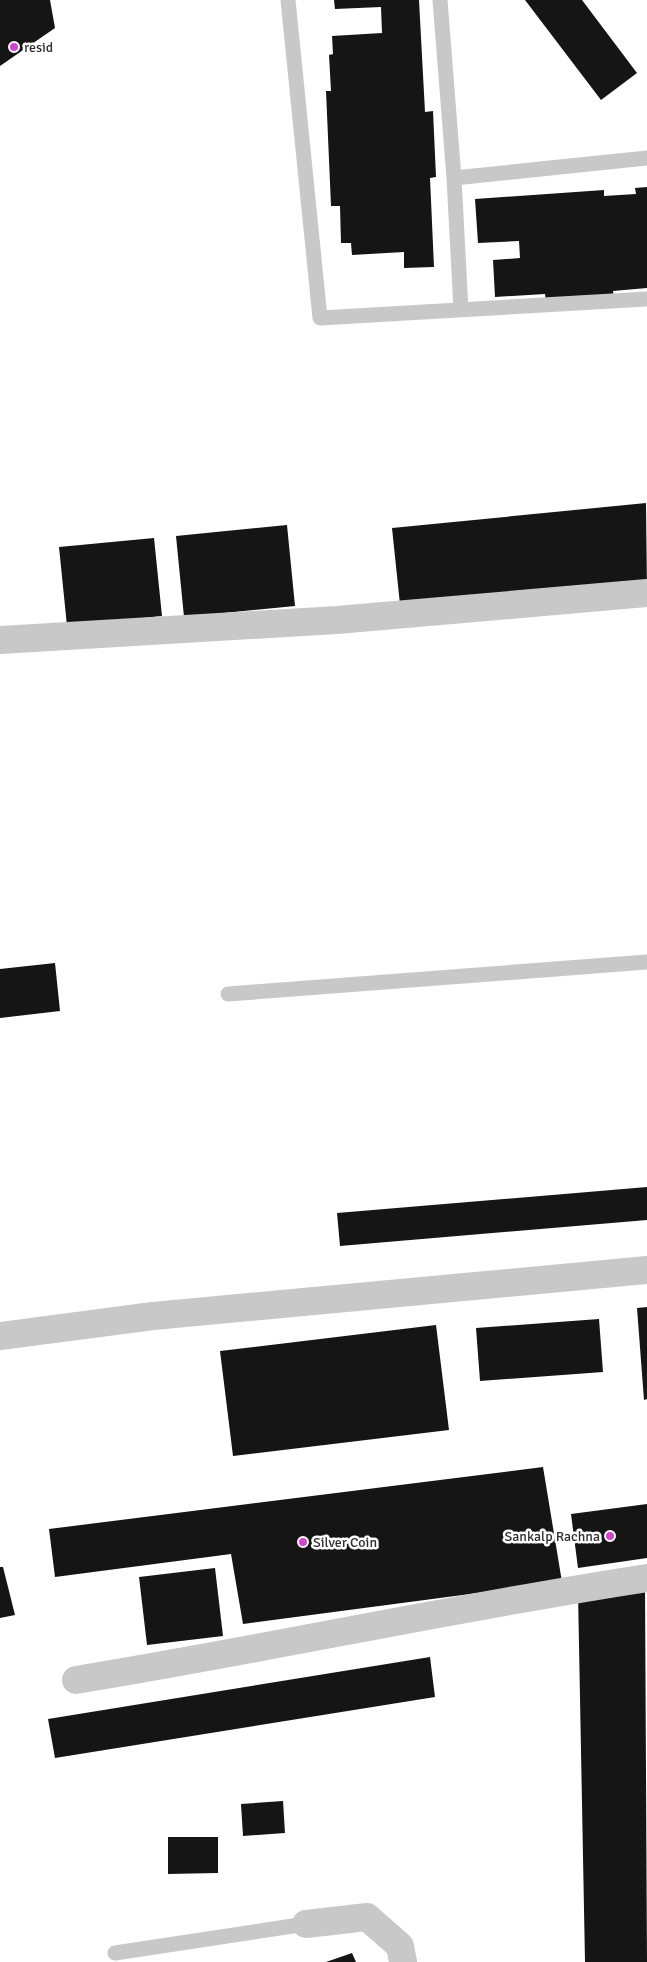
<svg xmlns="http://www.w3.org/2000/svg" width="647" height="1962" viewBox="0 0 647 1962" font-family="Signika,sans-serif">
<rect width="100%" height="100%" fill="#fff"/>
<path fill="#151515" d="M0,0h50l5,28 -55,38z
M334,0h85l6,112 8,-1 3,66 -6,1 4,89 -30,1v-16l-52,3 -1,-12h-10l-1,-37h-9l-5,-115h5l-2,-36 4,-1 -1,-18 50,-3 -1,-26 -46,2z
M525,0h57l55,73 -36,27z
M647,187v101l-34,3 1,7 -68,4 -1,-8 -50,3 -2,-37 27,-2 -1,-17 -41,2 -3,-44 129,-9v6l32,-2 -1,-6z
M646,503l1,87 -246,24 -9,-86z
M287,525l8,81 -111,11 -8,-81z
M154,538l8,78 -95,10 -8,-79z
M55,963l5,48 -60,7v-49z
M647,1187v33l-307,26 -3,-33z
M647,1307v92l-3,1 -7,-92z
M599,1319l4,53 -123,9 -4,-53z
M436,1325l13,105 -216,26 -13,-105z
M543,1467l19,115 -319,42 -12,-70 -176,23 -6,-48z
M647,1504v54l-69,10 -7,-54z
M0,1567h3l12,48 -15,3z
M215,1568l8,68 -76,9 -8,-68z
M645,1585l2,377h-62l-7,-370z
M430,1657l5,40 -380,61 -7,-39z
M283,1801l2,32 -42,3 -2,-32z
M168,1837h50v36l-50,1z
M352,1953l4,9h-30z"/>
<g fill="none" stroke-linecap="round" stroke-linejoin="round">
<path stroke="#c8c8c8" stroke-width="15" d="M288,0l32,318 327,-19
M440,0l14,178 193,-20
M454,178l7,132
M228,994l419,-32
M115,1953l191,-29"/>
<path stroke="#c8c8c8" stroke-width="28" d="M0,640l337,-20 310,-27
M0,1336l153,-20 494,-46
M76,1680c191,-31 380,-73 571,-102
M306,1924l61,-7 33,29 3,16"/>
</g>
<g fill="#cf47cc" stroke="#fff" stroke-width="2">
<circle cx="14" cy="47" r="5"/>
<circle cx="610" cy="1536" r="5"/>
<circle cx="303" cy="1542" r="5"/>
</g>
<g text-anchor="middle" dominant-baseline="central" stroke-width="5" stroke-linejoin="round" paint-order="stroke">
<g font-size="14" fill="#2e2e2e" stroke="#fff" text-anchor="start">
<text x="24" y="47">resid</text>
<text x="600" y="1536" text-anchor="end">Sankalp Rachna</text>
<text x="313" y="1542">Silver Coin</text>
</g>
</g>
</svg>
